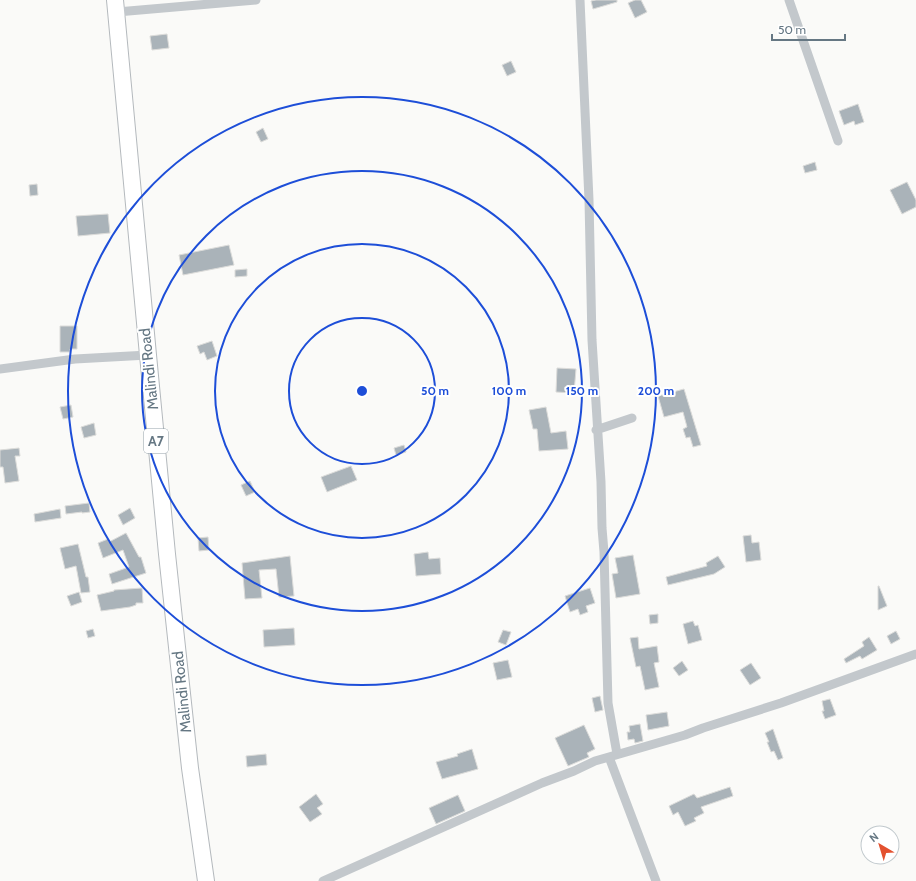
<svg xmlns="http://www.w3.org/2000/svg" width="916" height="881" viewBox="0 0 916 881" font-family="Cabin,sans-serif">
<rect width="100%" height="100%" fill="#fafaf8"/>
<path fill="#aab3b9" stroke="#dcdcda" d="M596,0h21v2l-24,7 -2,-8z
M635,0h6l6,12 -12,6 -7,-15z
M167,34l2,14 -17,2 -2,-14z
M511,61l5,11 -9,4 -5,-11z
M858,104l6,18 -9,3 -1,-4 -10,4 -5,-14z
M263,128l5,11 -7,3 -5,-10z
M815,162l2,8 -12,3 -2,-7z
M907,182l9,18v7l-14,7 -12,-24z
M37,184l1,11 -8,1 -1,-11z
M108,214l2,19 -32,3 -2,-20z
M229,245l5,20 -51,10 -4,-20z
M247,269v7l-12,1v-7z
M60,326h17v23h-7v3h-10z
M212,341l5,15 -10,4 -3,-8 -4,2 -3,-8z
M557,368l19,1 -2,24 -18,-1z
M684,389l17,56 -8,2 -3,-10 -4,1 -3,-9 4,-2 -4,-15 -19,5 -6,-21z
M71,405l2,12 -10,2 -3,-12z
M546,407l5,26 15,-2 2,18 -29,2 -2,-22h-4l-4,-19z
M94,423l2,12 -12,3 -3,-11z
M404,445l2,7 -10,3 -2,-7z
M19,448l1,8h-5l4,25 -14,2 -2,-16h-3v-17z
M351,466l6,14 -30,12 -6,-15z
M250,481l5,11 -9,4 -5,-11z
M89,503l1,9 -8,1v-1l-16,2 -1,-8z
M130,508l5,10 -12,7 -5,-10z
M60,509l1,9 -26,4 -1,-8z
M126,533l13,24h2l5,16 -34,11 -3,-10 20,-7 -6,-17 -20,8 -5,-15 10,-4 1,3z
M751,535l1,8 7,-1 2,18 -15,2 -3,-26z
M208,537l1,13 -10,1 -1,-13z
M78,544l8,33h2l2,15 -9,1 -5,-27 -11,3 -5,-21z
M428,552l1,7 11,-1 1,16 -25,2 -2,-22z
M633,555l7,39 -24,4 -4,-24 6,-1 -3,-15z
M290,556l4,40 -15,1 -3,-28 -17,1 3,28 -17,1 -3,-36z
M718,556l7,11 -11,7 -46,11 -2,-8 41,-11 -1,-3z
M878,586h1l8,20 -9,4z
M142,588l1,15h-7v2l-6,2 -29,4 -4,-16 17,-4v-1z
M590,588l5,15 -9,3 2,6 -8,3 -2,-6 -8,3 -5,-16z
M79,592l3,10 -11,4 -4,-10z
M658,614v9l-8,1 -1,-9z
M693,621l2,5 3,-1 4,15 -14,4 -5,-20z
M294,628l1,17 -31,2 -1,-17z
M93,629l2,7 -7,2 -2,-7z
M503,630l8,2 -5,13 -8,-3z
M896,631l4,8 -9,5 -4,-8z
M638,637l1,12 18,-3 2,16 -5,1 5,24 -14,3 -5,-24 -4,1 -6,-29z
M869,637l8,13 -15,9 -2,-3 -14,7 -2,-4 20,-13 -2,-4z
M508,660l4,17 -15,3 -4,-17z
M682,661l6,9 -9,6 -6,-8z
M751,663l10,15 -11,7 -10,-15z
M600,696l3,14 -8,2 -3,-14z
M830,699l6,16 -11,4 -3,-8h2l-2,-10z
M667,712l2,14 -21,4 -2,-15z
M640,724l3,17 -8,2 -1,-4 -6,1 -1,-8h3l-1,-6z
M584,725l11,24 -8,4 2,4 -21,9 -13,-28z
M773,729l10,29 -5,2 -4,-9 -3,1 -4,-10h2l-4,-9z
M472,749l6,20 -36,10 -6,-17 22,-6 -1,-2z
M266,754l1,11 -20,2 -1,-11z
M730,787l3,9 -32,11 3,6 -10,5 2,3 -11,5 -7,-14 -5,3 -4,-9 25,-12 3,4z
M316,794l7,10 -6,4 5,6 -12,8 -11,-15z
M458,795l7,16 -29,13 -7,-16z"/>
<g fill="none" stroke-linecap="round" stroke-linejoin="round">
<g stroke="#b4b9bd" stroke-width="18">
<path id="highway" d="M115,0l33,355 19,199 23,214 16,113"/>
</g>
<path stroke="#c3c8cc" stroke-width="9" d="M580,0l9,200 3,140 9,142 1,46 2,24 4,151 9,51
M789,0l49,141
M117,12l139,-12
M0,369l75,-10 73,-4
M596,430l36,-12
M609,757l47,124
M323,881l219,-98 32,-12 21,-10 90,-26 18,-7 78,-25 135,-49"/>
<use href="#highway" stroke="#fff" stroke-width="16"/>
</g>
<g fill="none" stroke="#1d4ed8" stroke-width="2">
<circle cx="362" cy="391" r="73"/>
<circle cx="362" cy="391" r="147"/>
<circle cx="362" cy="391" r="220"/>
<circle cx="362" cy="391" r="294"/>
</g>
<g text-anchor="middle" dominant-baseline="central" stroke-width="4" stroke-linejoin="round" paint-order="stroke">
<rect fill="#fff" stroke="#93a0a8" stroke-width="1" x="144" y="429" width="24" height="24" rx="3"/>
<g font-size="14" font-weight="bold" fill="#657783">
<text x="156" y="441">A7</text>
</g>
<g font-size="15" fill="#657783" stroke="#fff">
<text transform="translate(149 369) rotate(-96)">Malindi Road</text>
<text transform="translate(182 692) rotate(-96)">Malindi Road</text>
</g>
</g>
<circle cx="362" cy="391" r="6" fill="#1d4ed8" stroke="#fff" stroke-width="2"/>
<g font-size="12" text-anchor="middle" font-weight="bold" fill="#1d4ed8" stroke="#fff" stroke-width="4" stroke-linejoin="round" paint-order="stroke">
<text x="435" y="395">50 m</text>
<text x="509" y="395">100 m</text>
<text x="582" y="395">150 m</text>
<text x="656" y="395">200 m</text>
</g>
<g transform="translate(880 845) rotate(322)"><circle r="19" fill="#ffffff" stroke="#c1c9cd"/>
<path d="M0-3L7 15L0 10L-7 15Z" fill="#e3512f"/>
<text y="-6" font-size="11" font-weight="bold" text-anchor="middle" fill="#657783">N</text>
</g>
<path d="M772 34v6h73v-6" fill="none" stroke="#657783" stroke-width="2"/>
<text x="778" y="34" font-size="12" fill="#657783" stroke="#ffffff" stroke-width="3" paint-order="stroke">50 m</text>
</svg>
